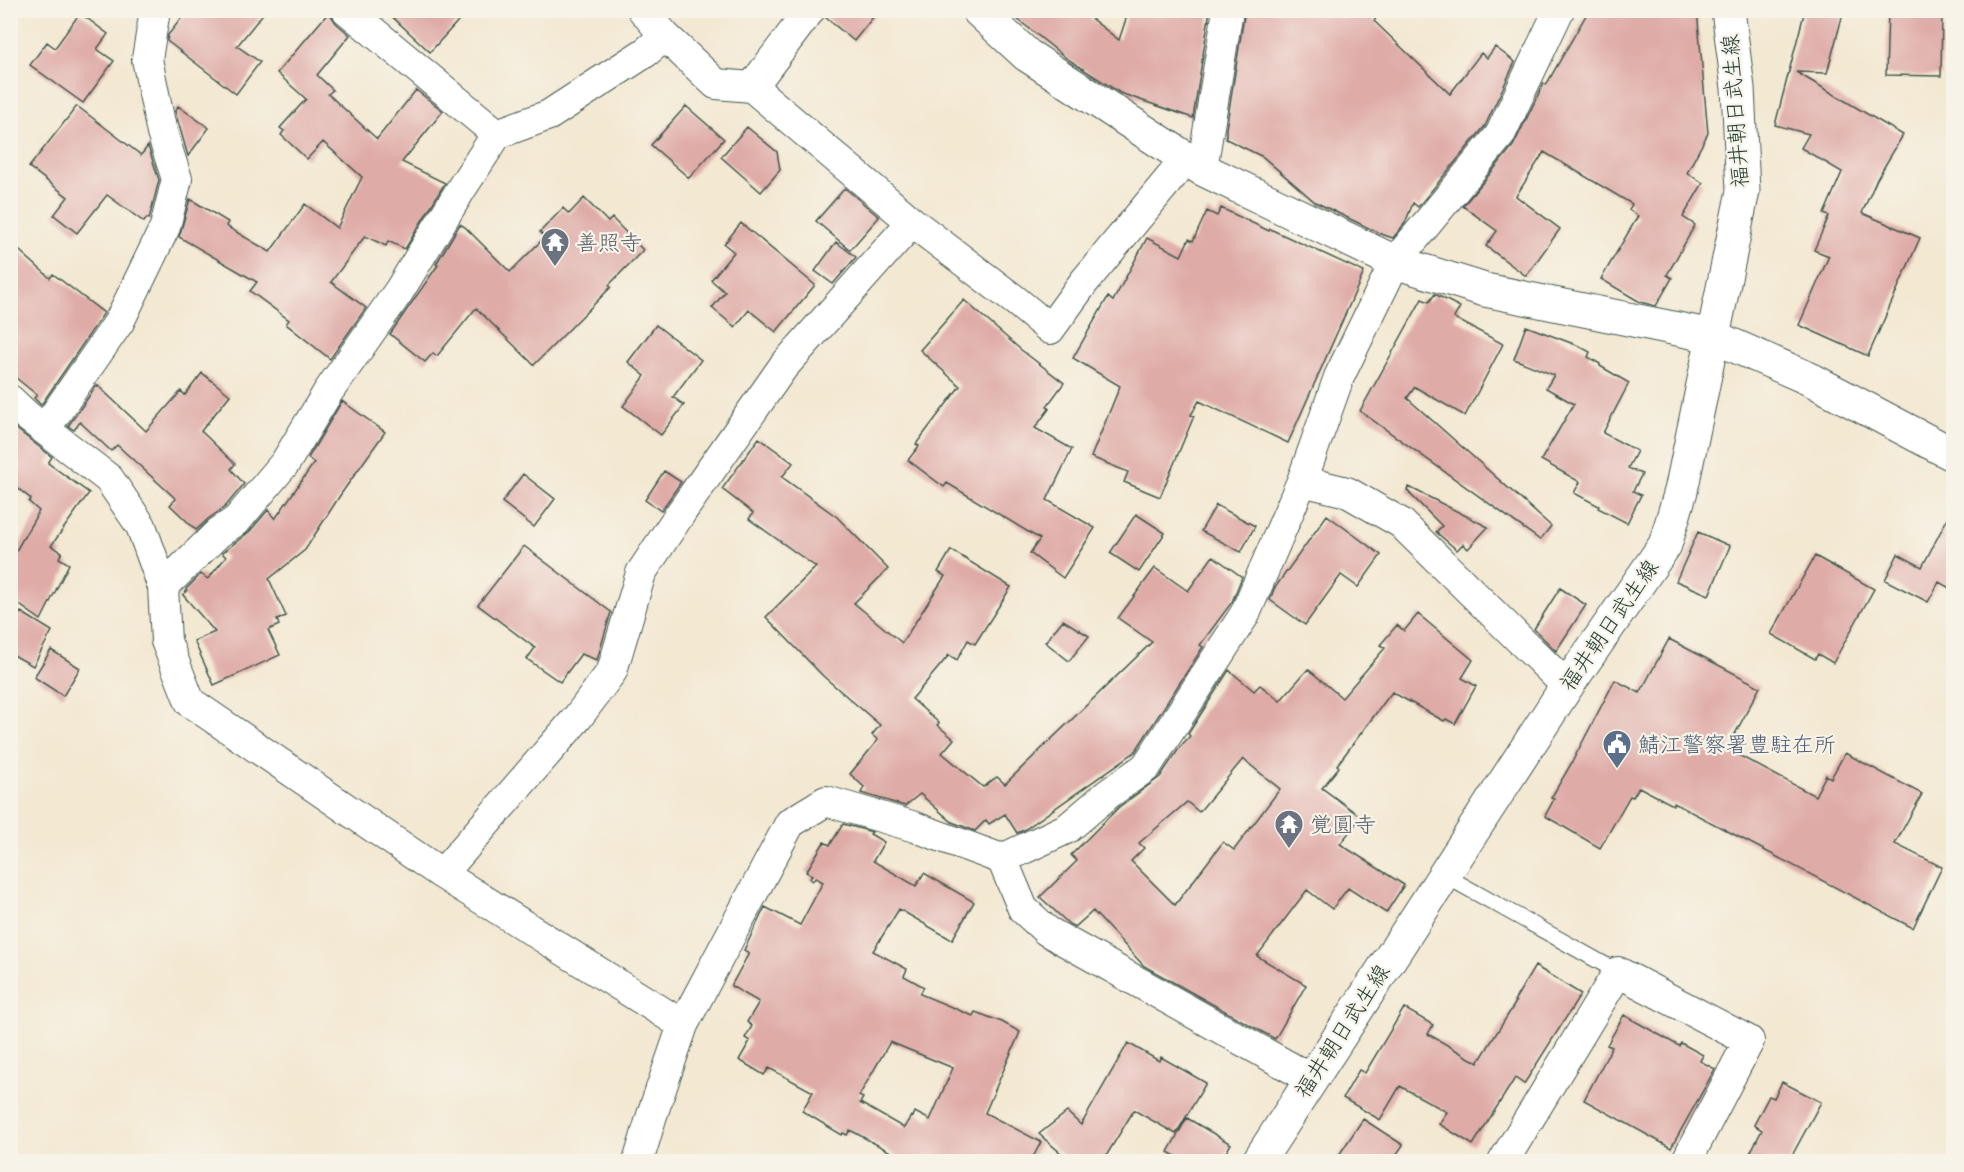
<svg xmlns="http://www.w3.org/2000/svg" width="1964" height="1172" viewBox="0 0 1964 1172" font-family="Itim,'Klee One',sans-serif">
<rect width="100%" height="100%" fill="#f7f3e8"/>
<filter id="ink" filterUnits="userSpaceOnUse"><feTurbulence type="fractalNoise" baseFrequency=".0167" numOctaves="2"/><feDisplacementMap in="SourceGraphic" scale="12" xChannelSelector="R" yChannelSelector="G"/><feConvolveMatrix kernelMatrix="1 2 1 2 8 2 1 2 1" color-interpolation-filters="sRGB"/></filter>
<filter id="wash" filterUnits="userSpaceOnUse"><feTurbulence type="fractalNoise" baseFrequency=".008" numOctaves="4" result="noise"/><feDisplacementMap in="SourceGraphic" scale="24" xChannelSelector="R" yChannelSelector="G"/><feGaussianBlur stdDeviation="1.35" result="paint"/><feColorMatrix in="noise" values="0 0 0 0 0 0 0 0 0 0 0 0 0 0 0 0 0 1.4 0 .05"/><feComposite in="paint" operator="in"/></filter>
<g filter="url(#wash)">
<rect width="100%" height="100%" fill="#f3e8d2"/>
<g id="blocks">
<path fill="#dfaba7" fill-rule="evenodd" d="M188,10h78l-29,36 23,16 -24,32 -69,-53 1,-6z
M385,10h83l-38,42z
M827,10h52l-25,31 -29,-24z
M1006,10h74l39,30 10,-30h81l-17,108 -73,-25 -54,-35z
M1245,10h136l-7,11 76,73 31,-41 6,5 8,-11 20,15 -30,64 -67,81 -5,-4 -8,20 -12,15 -12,-4 -66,-32 -52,-45 -37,-18v-10z
M1589,10h108l11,123 -21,40 16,10 -20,34 12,8 -28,50 5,3 -16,28 -16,-4 -39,-23 37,-63 -9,-6 3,-6 -88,-52 -28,44 44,33 -34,47 -40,-30 11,-15 -34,-25 50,-60 31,-63 2,2z
M1805,10h39l-17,63 -31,-1 107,63 -26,44 -15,34 58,25 -52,118 -69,-31 30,-69 -15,-6 15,-34 -5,-2 18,-42 -41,-24 8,-14 -34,-9z
M1888,10h54l-1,66 -55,-1z
M329,12l7,11 14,12 -33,40 16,15 -5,4 49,45 39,-49 27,21 -41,51 43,21 -40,66 -17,-8 -2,5 -21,-10 -34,46 35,26 -36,51 -44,-35 3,-4 -39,-29 7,-9 -78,-45 11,-38 38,23 -2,4 44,26 35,-48 32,24 25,-51 -39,-35 -16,17 -26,-24 3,-4 -4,-3 26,-29 -29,-26z
M80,13l28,21 -11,15 17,12 -31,42 -53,-38 17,-23 8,6z
M77,106l64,49 7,-9 11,34 -10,39 -2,-1 -3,4 -37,-27 -30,38 -23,-18 14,-18 -39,-30z
M178,106l31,22 -21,28 -13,-45z
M686,106l38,33 -35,39 -38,-33z
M747,127l30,25 3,18 -19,22 -40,-35z
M845,188l34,29 -29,33 -34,-29z
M584,198l24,24 4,-4 31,32 -34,35 2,2 -77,78 -58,-57 -39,48 -4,-3 -8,9 -35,-28 48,-69 -2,-1 24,-40 5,3 45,45 35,-35 -5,-5 23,-24 6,6z
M1221,208l48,23 1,-2 94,43 -76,171 -89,-42 -8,14 3,1 -34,81 -36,-15 4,-10 -37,-15 29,-71 -47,-28 35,-61 5,4 34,-63 34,18 8,-17 4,2 14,-30 10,5z
M741,223l74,62 -39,47 -27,-22 -14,17 -23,-19 13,-16 -14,-12 23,-28 -10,-8z
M10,242l40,36 3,-4 51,39 -63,92 -7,-7 3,-3 -27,-22z
M836,242l20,15 -23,27 -18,-13z
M1435,294l25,13 -6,11 49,26 -38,72 -50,-29 -8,11 144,128 -11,14 -180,-129 62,-112 7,3z
M964,300l56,49 44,34 -17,23 2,3 -14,19 37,21 -25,51 48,28 -32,50 -33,-25 10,-14 -93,-56 -3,4 -36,-27 11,-14 -3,-2 44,-58 -40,-36z
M656,325l45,35 -28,37 11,8 -23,30 -38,-29 22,-30 -17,-14z
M1526,326l53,20 11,6 -2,5 12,7v2l29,17 -26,50 34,18 -9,17 14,6 -9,17 8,4 -14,28 -29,-15 1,-2 -25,-13 6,-11 -39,-22 33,-56 -28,-16 8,-13 -40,-16z
M202,373l28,22 -29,36 34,33 -4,5 13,15 -19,23 -17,12 -12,11 -26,-25 6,-6 -59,-54 -6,6 -31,-29 -6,8 -6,-4 29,-41 49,46 35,-40 4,4z
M342,401l43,31 -44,62 -36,56 -36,29 17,37 -9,4 2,5 -11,5 12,25 -66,30 -20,-44 21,-9 -32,-37 4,-5 -1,-1 15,-15 7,5 18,-22 -4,-4 28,-22 18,-21 7,9 39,-56 -6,-5z
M10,424l42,33 -4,6 41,30 -38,53 11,6 -3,6 10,6 -28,56 -31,-22v-37l29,-50 -10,-9 2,-3 -21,-17z
M759,438l34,25 -11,14 55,40 51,52 -34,34 48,40 43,-67 -7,-4 13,-22 60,37 -36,57 -7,-4 -11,20 -8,-5 -37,44 27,24 -2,2 17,14 -12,14 41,34 14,-10 8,7 147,-142 -34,-24 37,-50 33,23 25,-35 29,21 -10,25 -32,43 3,2 -68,105 -111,78 -7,3 -12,-19 -16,10 -3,-4 -11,11 -23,-9 -32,-28 -15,12 -44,-13 3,-6 -14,-13 28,-34 -6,-5 8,-10 -57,-49 -57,-59 50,-50 -67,-48 4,-6 -31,-24z
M664,471l17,11 -20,29 -16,-11z
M523,474l32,25 -21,28 -32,-25z
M1409,487l73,37 6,3 -20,22 -5,-5 -6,6 -21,-18 6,-6 -30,-30 -5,-6z
M1216,505l39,21 -14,26 -40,-21z
M1953,508v82l-14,-8 -11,20 -43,-22 13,-26 24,13z
M1136,514l29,19 -26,39 -29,-19z
M1327,515l54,40 -23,32 -17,-12 -36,50 -35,-25 4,-11z
M1698,532l32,14 -21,49 -33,-14z
M524,546l87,66 -14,48 -16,-6 -21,28 -33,-23 8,-11 -57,-43z
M1815,556l59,33 -41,74 -15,-9 -3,5 -44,-25z
M1560,588l26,17 -30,46 -22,-22z
M21,612l31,19 -19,35 -23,-13v-24z
M1418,614l55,46 -11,18 14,8 -21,38 -9,-5 -2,2 -52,-29 -55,73 2,2 -17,21 39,29 -21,27 64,41 -18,28 -38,-25 -16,21 -25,-19 -50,66 49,29 -31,54 -131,-73 -51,-55 -18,16 -6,-3 -29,-27 37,-36 -6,-6 48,-48 41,-30 20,-30 10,-11 -2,-2 41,-64 25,21 6,-6 20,16 28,-32 34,29 43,-50 -5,-3 17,-20 7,6zM1243,759l37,30 -46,61 -11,-8 -48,63 -44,-44 13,-13 -5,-5 48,-41 12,10z
M1063,620l26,16 -20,25 -24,-19z
M1669,639l91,48 -33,62 88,47 11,-21 5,3 14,-25 77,41 -27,50 47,23 -29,61 -239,-125 -1,2 -34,-18 -6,10 -3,-1 -30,52 -55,-32 9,-17 -3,-1 20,-34 44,-84 25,13z
M51,650l29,18 -17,28 -29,-19z
M843,824l29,8 -2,2 14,8 -11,19 43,25 8,-13 50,29 -22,38 -53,-31 -26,42 34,18 -3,7 20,11 -4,7 53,22 2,-4 27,10 18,10 -35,81 56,29 -10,19h-124l-57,-31 -3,5 -4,-2 -1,2 -40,-24 11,-19 -44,-24 -5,7 -25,-15 11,-19 -5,-3 7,-12 -5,-4 12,-20 -28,-16 18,-33 -5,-3 21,-43 35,18 23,-43 -7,-4 -4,3 -2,-2 2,-4 -6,-3 18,-30 6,3zM890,1042l63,26 -23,52 -15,-8 -2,5 -2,-1 -7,12 -44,-25 3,-5 -4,-2z
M1535,966l46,28 -57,90 -9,-6 -42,67 -34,-21 8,-12 -47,-26 -20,34 -37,-22 16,-28 6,3 39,-65 29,17 -5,9 50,29 38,-61 -2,-1z
M1624,1015l55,31 2,-3 22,12 -3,6 15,8 -44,79 -87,-48 28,-53 -5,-2z
M1128,1043l31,18 2,-4 45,26 -30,51 -42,-24 -31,51h-33l-31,-27 28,-22 14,13z
M1782,1082l39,20 -32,59h-43l16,-31 -8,-5 15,-29 5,2z
M1187,1118l44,26 -10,17h-37l-16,-9z
M1363,1119l40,26 -11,16h-57z"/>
</g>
</g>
<g filter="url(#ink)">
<use href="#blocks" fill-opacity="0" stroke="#3f574c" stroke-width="1.5"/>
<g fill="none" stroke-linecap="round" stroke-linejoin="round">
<g stroke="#3f574c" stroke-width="17">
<path id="lane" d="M1444,875l174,97"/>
</g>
<g stroke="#3f574c" stroke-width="32">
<path id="street" d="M347,10l150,124
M665,36l51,48 36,3 160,135 104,79 34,28 34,-47 102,-123
M752,87l58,-77
M1202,169l26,-159
M10,400l17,16 82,63 32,47 22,61 3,54 24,61 252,172 241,151
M45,429l74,-107 46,-95 12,-48 -15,-46 -15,-74 8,-49
M1302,481l45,11 54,31 166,163
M163,587l55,-54 19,-13 48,-57 43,-71 71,-101 64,-105 34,-52 52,-19 97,-63 19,-16 -22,-26
M1002,859l21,50 24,22 264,148
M442,874l136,-157 34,-46 29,-98 41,-62 101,-144 129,-145
M638,1162l14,-47 31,-90 107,-202 36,-22 89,26 87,32 66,-31 40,-34 38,-27 99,-153 57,-133 37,-104 56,-115 105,-127 59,-125
M1503,1162l115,-190 131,69 -63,121"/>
</g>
<g stroke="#3f574c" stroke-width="35">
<path id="secondary" d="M978,10l49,45 175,114 193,93 90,28 227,46 100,44 142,75"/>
</g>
<g stroke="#3f574c" stroke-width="35">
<path id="primary" d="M1258,1162l309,-476 98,-141 16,-54 62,-300 -5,-103 -10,-78"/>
</g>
<use href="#lane" stroke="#fff" stroke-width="15"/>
<use href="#street" stroke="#fff" stroke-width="30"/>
<use href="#secondary" stroke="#fff" stroke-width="33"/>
<use href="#primary" stroke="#fff" stroke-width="33"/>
</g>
</g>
<defs>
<g id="temple-pin" transform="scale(1.5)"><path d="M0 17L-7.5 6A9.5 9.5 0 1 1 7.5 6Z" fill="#6b7280" stroke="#f7f3e8"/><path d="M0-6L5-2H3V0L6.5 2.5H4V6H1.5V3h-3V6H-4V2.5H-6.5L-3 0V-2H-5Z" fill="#fff"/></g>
<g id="civic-pin" transform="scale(1.5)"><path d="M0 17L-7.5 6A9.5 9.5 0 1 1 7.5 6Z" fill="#5c6f8a" stroke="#f7f3e8"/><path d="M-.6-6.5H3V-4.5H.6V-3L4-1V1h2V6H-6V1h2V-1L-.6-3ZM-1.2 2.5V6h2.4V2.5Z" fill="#fff"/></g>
</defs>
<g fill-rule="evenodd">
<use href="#temple-pin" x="555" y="242"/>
<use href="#civic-pin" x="1617" y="744"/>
<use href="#temple-pin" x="1289" y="824"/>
</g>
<g text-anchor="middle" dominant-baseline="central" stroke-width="4.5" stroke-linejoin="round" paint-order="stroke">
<g font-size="22" fill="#1f3d34" stroke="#f7f3e8">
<text transform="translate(1735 111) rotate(-94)">福井朝日武生線</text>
<text transform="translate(1609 625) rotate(-55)">福井朝日武生線</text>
<text transform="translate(1342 1031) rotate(-57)">福井朝日武生線</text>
</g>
<g font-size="22" fill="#5b616d" stroke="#f7f3e8" text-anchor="start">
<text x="576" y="242">善照寺</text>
<text x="1310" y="824">覚圓寺</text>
</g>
<g font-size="22" fill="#4e5e75" stroke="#f7f3e8" text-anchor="start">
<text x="1638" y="744">鯖江警察署豊駐在所</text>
</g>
</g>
<rect width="1964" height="1172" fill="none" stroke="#f7f3e8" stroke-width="36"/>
</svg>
